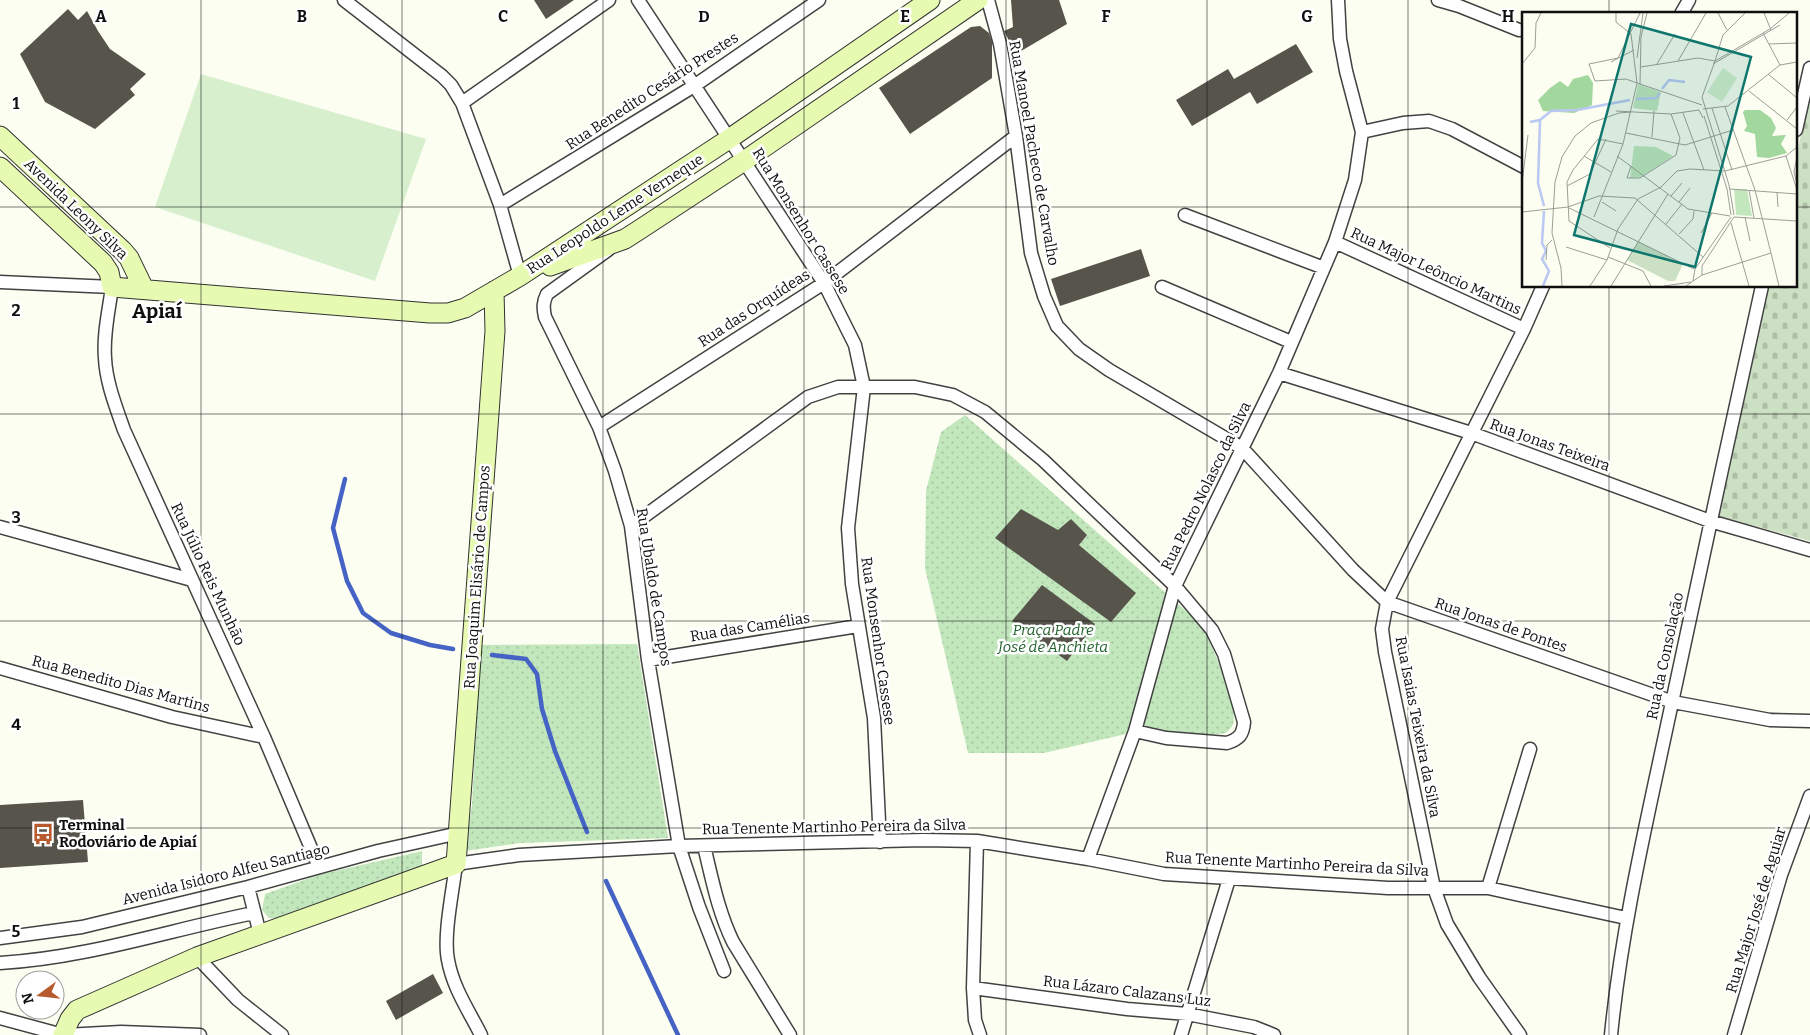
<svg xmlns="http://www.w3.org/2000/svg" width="1810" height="1035" viewBox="0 0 1810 1035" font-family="Bitter,serif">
<defs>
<pattern id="grass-dots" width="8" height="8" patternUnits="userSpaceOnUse" patternTransform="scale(1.25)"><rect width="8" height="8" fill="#c3e7bd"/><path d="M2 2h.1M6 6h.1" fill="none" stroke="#a6c5a1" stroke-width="1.8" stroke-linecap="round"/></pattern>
<pattern id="cemetery-stones" width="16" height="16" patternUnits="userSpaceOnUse" patternTransform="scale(1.25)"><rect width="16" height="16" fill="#cce0c3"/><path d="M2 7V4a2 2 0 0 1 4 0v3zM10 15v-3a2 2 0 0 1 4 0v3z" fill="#aebfa6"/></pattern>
</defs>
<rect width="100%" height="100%" fill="#fcfef2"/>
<path fill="url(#grass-dots)" d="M965,415l238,211c8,18 36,81 30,98 -1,3 -5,7 -7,9l-15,2 -85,-1 -82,19h-76l-43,-185 1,-77 15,-59z
M637,644l31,194 -148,5 -55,8 7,-46 8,-160z
M422,851v23l-141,45 -12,-1 -7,-8 3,-16 53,-19z"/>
<path fill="url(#cemetery-stones)" d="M1808,104h2v437l-92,-25 50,-230h28v-129z"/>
<path fill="#d8efce" d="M201,74l225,65 -51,142 -220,-74z"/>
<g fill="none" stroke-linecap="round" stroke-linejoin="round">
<path stroke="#4563c5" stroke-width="4.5" d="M345,479l-12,49 14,53 16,32 28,20 39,12 23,4
M492,655l34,4 11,15 5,35 13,42 32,81
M606,881l72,154"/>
</g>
<path fill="#57544c" d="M534,0h40l-28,19z
M1011,0h48l8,24 -51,30 -12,-23 9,-4z
M68,9l10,11 9,-9 11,20 12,18 36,25 -16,15 5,6 -40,34 -50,-27 -25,-48z
M980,26l9,7 3,9v36l-82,56 -31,-46 92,-61z
M1296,44l17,28 -56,32 -7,-12 -58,34 -16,-26 52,-31 6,10z
M1141,249l9,27 -90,30 -9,-27z
M1021,509l37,21 13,-11 16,16 -8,10 57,48 -25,29 -116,-84z
M1042,585l53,39 -28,37 -55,-40z
M83,800l5,62 -88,6v-63z
M433,974l10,19 -47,27 -10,-19z"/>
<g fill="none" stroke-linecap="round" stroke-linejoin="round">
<g stroke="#424242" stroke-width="15">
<path id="street" d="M344,0l98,76 9,9 11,18 38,102 20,71
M638,0l186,283 31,62 9,42 -16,141 4,56 22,134 6,124
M988,0l12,44 16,92 15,117 13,43 13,30 22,23 30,21 133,78 111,122 34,32 286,100 97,18 40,1
M1438,0l21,6 60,24
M1681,14l8,-14
M462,103l147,-103
M1796,130l14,-62
M1362,132l41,-9 26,-2 23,8 72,38
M500,205l194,-119 125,-86
M1185,215l139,53
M1335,242l189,87
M608,250l-61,44c-4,8 -4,14 -2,23l54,110 16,44 16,55 17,134 31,186 20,61 25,64
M0,282l112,5c-3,23 -9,47 -7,71 1,24 11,49 19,72l140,307 55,130
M1162,287l129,55
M1279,373l192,60 239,88 100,29
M599,427l225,-144 192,-147
M631,526l177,-129 30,-10h77l38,8 32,17 58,48 132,126 37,44 12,24 20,68c-1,13 -5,17 -17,21l-61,-5 -31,-7
M0,527l192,53
M648,660l210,-34
M0,668l172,49 92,20
M977,841l-4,147 2,32 5,15
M704,846c8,33 14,65 29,96l57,93
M1088,859l47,-128 40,-145 104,-213 56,-131 20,-62 7,-48 -16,-61 -6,-32 -2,-39
M248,887l12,47
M1488,888l42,-139
M0,938l82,-11 166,-40 130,-36 81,-18
M197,957l41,43 44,35
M0,963c87,-5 169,-33 254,-50
M973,988l154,21 60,5 67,13 20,8
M0,1018l63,17
M65,1035l56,-3 79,3
M481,1035c-12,-24 -28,-47 -33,-75 -5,-24 5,-70 8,-96l63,-9 160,-9 244,-6 54,1 111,18 76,15 224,14h100l138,30
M1181,1035l48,-156
M1520,1035l-41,-58 -32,-53 -13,-36 -49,-236 -3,-23 5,-27 137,-273 19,-43
M1611,1035c11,-111 37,-219 60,-328 30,-140 60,-281 91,-421
M1734,1035l47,-160 29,-79"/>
</g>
<g stroke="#313131" stroke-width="21">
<path id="secondary" d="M0,136l123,115 6,7 15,31
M0,167l103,96 6,9 3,15 318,26h18l17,-5 55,-32 209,-137 201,-139
M550,266l75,-27 14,-9 105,-69 234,-161
M63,1035l7,-16 7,-9 120,-53 259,-93 39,-533 -1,-40"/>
</g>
<use href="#street" stroke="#fff" stroke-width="12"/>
<use href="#secondary" stroke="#e7fab1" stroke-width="19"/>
</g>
<path fill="none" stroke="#0f0f0f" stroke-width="1" stroke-opacity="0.55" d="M201,0v1035M402,0v1035M603,0v1035M804,0v1035M1006,0v1035M1207,0v1035M1408,0v1035M1609,0v14M0,207h1524M1796,207h14M1609,286v749M0,414h1810M0,621h1810M0,828h1810"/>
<defs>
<g id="bus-bare" transform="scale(1.725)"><path d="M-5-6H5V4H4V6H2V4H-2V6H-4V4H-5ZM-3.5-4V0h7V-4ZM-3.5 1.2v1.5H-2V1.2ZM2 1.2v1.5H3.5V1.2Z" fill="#b75b2f" stroke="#fff" stroke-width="2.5" paint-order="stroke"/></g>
</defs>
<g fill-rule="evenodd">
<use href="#bus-bare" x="43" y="834"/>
</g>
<g text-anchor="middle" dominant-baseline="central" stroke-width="5" stroke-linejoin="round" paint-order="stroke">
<g font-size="15" fill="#0f0f0f" stroke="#fff">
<text transform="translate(652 91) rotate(-33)">Rua Benedito Cesário Prestes</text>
<text transform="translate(1034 153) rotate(80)">Rua Manoel Pacheco de Carvalho</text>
<text transform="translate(76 209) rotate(44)">Avenida Leony Silva</text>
<text transform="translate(615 214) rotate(-33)">Rua Leopoldo Leme Verneque</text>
<text transform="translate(801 221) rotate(58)">Rua Monsenhor Cassese</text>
<text transform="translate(1436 271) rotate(25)">Rua Major Leôncio Martins</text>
<text transform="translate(754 308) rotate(-33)">Rua das Orquídeas</text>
<text transform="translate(1550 445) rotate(20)">Rua Jonas Teixeira</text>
<text transform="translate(1206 486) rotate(-64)">Rua Pedro Nolasco da Silva</text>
<text transform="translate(208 574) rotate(65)">Rua Júlio Reis Munhão</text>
<text transform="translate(477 577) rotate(-86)">Rua Joaquim Elisário de Campos</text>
<text transform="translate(654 587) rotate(81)">Rua Ubaldo de Campos</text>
<text transform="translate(1501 625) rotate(19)">Rua Jonas de Pontes</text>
<text transform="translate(750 627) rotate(-9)">Rua das Camélias</text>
<text transform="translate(878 641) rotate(82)">Rua Monsenhor Cassese</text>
<text transform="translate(1665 656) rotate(-78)">Rua da Consolação</text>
<text transform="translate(121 684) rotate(15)">Rua Benedito Dias Martins</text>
<text transform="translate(1418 727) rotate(79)">Rua Isaias Teixeira da Silva</text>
<text transform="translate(834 827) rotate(-1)">Rua Tenente Martinho Pereira da Silva</text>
<text transform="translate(1297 864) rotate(3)">Rua Tenente Martinho Pereira da Silva</text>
<text transform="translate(226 874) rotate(-14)">Avenida Isidoro Alfeu Santiago</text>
<text transform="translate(1756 910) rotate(-73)">Rua Major José de Aguiar</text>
<text transform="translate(1127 991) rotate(7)">Rua Lázaro Calazans Luz</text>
</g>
<g font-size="15" font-style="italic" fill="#23632d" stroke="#fff">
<text x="1053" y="630">Praça Padre<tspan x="1053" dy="17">José de Anchieta</tspan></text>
</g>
<g font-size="15" font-weight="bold" fill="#0f0f0f" stroke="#fff" text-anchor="start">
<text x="59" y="825">Terminal<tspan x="59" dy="17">Rodoviário de Apiaí</tspan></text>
</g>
<g font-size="20" font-weight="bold" fill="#0f0f0f" stroke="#fff">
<text x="157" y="311">Apiaí</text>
</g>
</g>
<g transform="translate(1522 12)">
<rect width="275" height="275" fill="#fcfef2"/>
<path d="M116,72l23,8 -4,19 -24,-3zM112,134l22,1 17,9 -32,21 -11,1zM212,177h13l5,27 -16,-1z" fill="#c3e7bd"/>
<path d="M66,63l5,8 -1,22 -18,8 -31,-2 -5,-11 12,-12 10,-7 8,6 5,-8zM223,98h15l11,8 5,10 -4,8 14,-1 -5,9 6,9 -18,5 -12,-1 -2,-23 -11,-3 3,-5 -4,-14z" fill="#a2d79d"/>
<path d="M116,229l45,23 -8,17h-7l-41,-21z" fill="#cce0c3"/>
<path d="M201,56l14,10 -15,24 -15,-10z" fill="#d8efce"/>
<path fill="none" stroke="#bac8f3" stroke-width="2.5" d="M140,77l7,-9 16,2M114,87l20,-1 4,-5M18,109l-2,62 6,23M8,110l10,-2 11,-9 26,-1 53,-10M21,274l6,-15 -7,-12 4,-8 -4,-8 2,-32"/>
<path fill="none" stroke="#9d9e97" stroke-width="1" d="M94,1v9l15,12 6,49 65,22M196,1l9,17M242,1l7,17M241,21l17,32M247,32l28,-1M115,46l6,-45M156,49l28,-48M89,50l23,-12M0,52l13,-16 1,-25 5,-10M135,52l18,-30M191,52l67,-39M119,55l57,-9 17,3 8,-26 22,-22M246,62l29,24M118,72l1,-47 6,-24M227,79l48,38M203,95l30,83 16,63M190,96l20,62M181,97l25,-3 52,-41 17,-3M94,99l55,3 28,-4 4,8M161,101l21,57M182,104l23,73 4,26M265,108l10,-13M104,121l59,12 48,-15M130,125l2,-26M62,144l27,16M95,144l71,53 42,7M264,144l11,34M275,145l-3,15 3,12M109,154l-4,12h13l36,-23 4,-17 -9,-24M0,171l6,-48M45,174l23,-12 16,-35M208,177l67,5M227,178l5,28M255,180l1,15M149,184l11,-13M80,190l14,9M157,190l11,-14M47,196l125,61M0,200l46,-5 31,-11 36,2 68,59M212,203l-5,-30 -27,-88 13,-36 55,-32 19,-16M72,205l29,-73 14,-61 -11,-4 -31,2 -6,-17 29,-6 22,-45M212,205l63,4M223,205l5,24M209,211l18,63M144,212l16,-20M179,221l11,-20M157,222l14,-15 1,-8M44,235l41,13M88,236l-41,-27 -2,-39 6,-12 25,-31 25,5M86,245l35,14 8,15M24,248l1,-15 5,-5M180,263v-9l32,-49M171,269l2,-12 36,-52M40,274l-1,-18 -9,-35 3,-51 7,-25 13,-21 16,-13 28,-10 12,-1M68,274l17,-26 11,-31 20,-30 23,-12 16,-16 13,-2 35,2 61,-15 11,-9M89,274l57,-92M142,274l27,-4M164,274l16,-11 69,-22 8,33"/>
<path fill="#0f766e" fill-opacity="0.15" stroke="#0f766e" stroke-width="2.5" d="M109,12l120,33 -56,210 -121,-32z"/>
<rect width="275" height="275" fill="none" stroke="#0f0f0f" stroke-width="2.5"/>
</g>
<g font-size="16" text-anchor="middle" font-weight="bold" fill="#0f0f0f" stroke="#fff" stroke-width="5" stroke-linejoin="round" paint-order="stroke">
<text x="101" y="22">A</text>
<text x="302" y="22">B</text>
<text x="503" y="22">C</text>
<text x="704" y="22">D</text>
<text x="905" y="22">E</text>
<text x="1106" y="22">F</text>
<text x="1307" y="22">G</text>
<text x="1508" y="22">H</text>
<text x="16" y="109">1</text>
<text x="16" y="316">2</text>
<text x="16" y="523">3</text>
<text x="16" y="730">4</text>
<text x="16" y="937">5</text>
</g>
<g transform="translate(40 995) rotate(255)"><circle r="24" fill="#ffffff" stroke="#9f9f9f"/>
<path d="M0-4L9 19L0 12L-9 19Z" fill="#b75b2f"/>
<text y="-8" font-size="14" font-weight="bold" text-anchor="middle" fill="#0f0f0f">N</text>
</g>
</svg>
